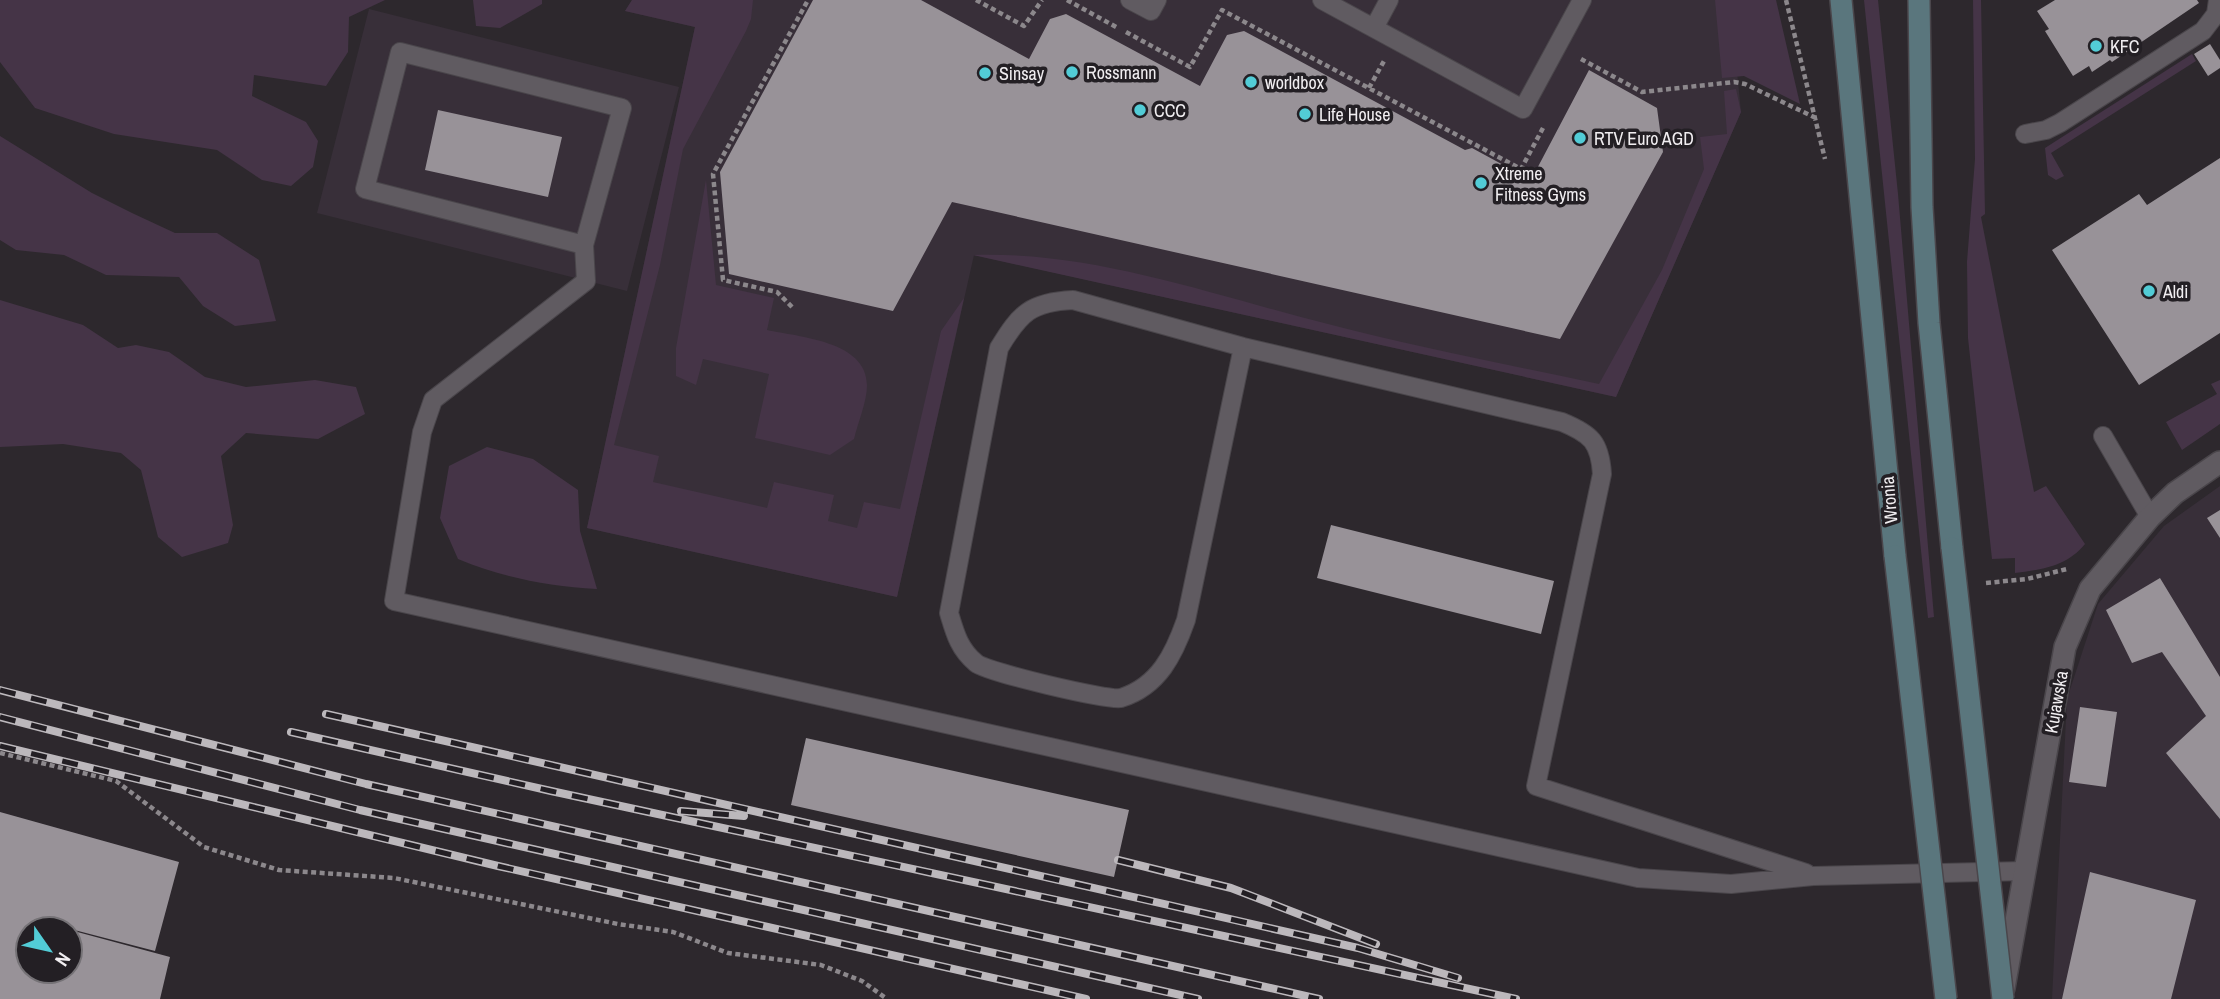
<svg xmlns="http://www.w3.org/2000/svg" width="2220" height="999" viewBox="0 0 2220 999" font-family="'Archivo Narrow',sans-serif">
<rect width="100%" height="100%" fill="#2d282d"/>
<path fill="#382f39" d="M632,0h1098l11,112 -125,285 -642,-142 -77,342 -310,-69 108,-501 -70,-16z
M369,9l310,78 -52,204 -310,-78z
M2220,486v513h-168l15,-300 31,-95 66,-78z"/>
<path fill="#453447" d="M0,0h385l-36,17 -1,35 -22,34 -72,-11 -2,21 54,26 12,19 -5,26 -22,19 -29,-6 -45,-30 -103,-16 -79,-26 -35,-46z
M473,0h69v4l-42,24 -24,-2z
M632,0h121l-2,19 -5,12 -63,118 -23,116 -46,180 45,11 -6,26 114,26 7,-26 60,13 -6,26 29,7 7,-26 36,7 41,-178 23,-33 -67,299 -310,-69 108,-501 -70,-16z
M1715,0h61l24,104 -56,-28 -22,2z
M1864,0h14l20,194 36,423 -6,1z
M1973,0h8l4,214 -4,3 53,275 12,-6 39,58c-19,23 -42,25 -70,29v-15l-23,1 -24,-221 -1,-76 8,-103z
M2192,54l4,7 -145,92 13,23 -8,4 -8,-5 -3,-27z
M1736,89l5,23 -125,285 -643,-142c121,-4 239,40 355,69 89,23 181,41 271,60l63,-114 42,-101 -4,-32 27,-3 -3,-43z
M0,136l92,57 40,20 43,20h42l42,27 17,61 -41,5 -32,-20 -24,-29 -73,-2 -42,-20 -48,-5 -16,-10z
M706,180l10,105 58,13 -7,32c32,7 100,11 100,55 0,17 -9,37 -13,54l-24,16 -75,-17 14,-64 -66,-15 -7,26 -20,-9v-28z
M0,300l83,25 35,23 18,-3 33,7 36,25 41,10 69,-7 41,7 9,27 -47,25 -72,-6 -25,23 12,69 -5,18 -46,14 -24,-20 -17,-67 -20,-17 -58,-9 -63,3z
M2220,380v44l-38,26 -16,-28 51,-28 -6,-10z
M487,447l46,12 45,31 2,41 17,58c-50,-3 -93,-11 -139,-30l-18,-41 9,-52z"/>
<path fill="#989298" d="M813,0h108l108,59 21,-40 16,-5 134,72 27,-51 17,-4 221,119 7,-2 59,32 58,-110 68,38 6,44 -103,187 -608,-137 -59,109 -164,-37 -9,-102z
M2055,0h142l2,3 -87,59 -2,-2 -18,12 -3,-6 -16,10 -28,-45 4,-2 -12,-18z
M2210,44l10,16v8l-12,8 -14,-22z
M438,110l124,27 -14,60 -123,-27z
M2220,158v175l-81,52 -87,-135 87,-56 8,11z
M2220,510v28l-13,-20z
M1331,525l223,56 -13,53 -224,-56z
M2160,578l60,99v142l-54,-66 40,-37 -44,-64 -30,11 -26,-53z
M2080,707l37,5 -11,75 -37,-5z
M806,738l323,72 -15,67 -323,-72z
M0,812l179,50 -24,89 -119,-31 28,9h-36v42h42v-41l100,27 -10,42h-160z
M2090,872l106,28 -25,99h-109z"/>
<g fill="none" stroke-linecap="round" stroke-linejoin="round">
<g stroke="#4a464b" stroke-width="20">
<path id="lane" d="M1130,0l21,11 6,-11
M1322,0l201,109 59,-109
M1374,28l15,-28
M2025,134l21,-4 14,-7 143,-92 13,-17 2,-14
M584,245l-219,-56 35,-137 222,56 -38,137 2,36 -153,119 -11,32 -28,169 1244,277 93,6 82,-8 212,-5
M1243,347l-57,273c-12,34 -27,66 -65,78 -12,3 -135,-26 -145,-35 -17,-14 -21,-30 -27,-50l50,-265c21,-35 32,-46 74,-48l170,47 319,75c29,12 38,20 40,52l-66,312 270,87
M2103,436l47,81"/>
</g>
<g stroke="#4a464b" stroke-width="24">
<path id="street" d="M2004,988l61,-341 25,-58 60,-72 25,-24 45,-31"/>
</g>
<g stroke="#4a464b" stroke-width="24">
<path id="secondary" d="M1841,0l54,556
M1919,0l3,207 7,116 23,225"/>
</g>
<path stroke="#8c888c" stroke-width="4.5" stroke-dasharray="5 3.5" stroke-linecap="butt" d="M976,0l48,26 18,-26
M1067,0l51,28
M1786,0l39,159
M1126,32l64,35 32,-57 299,159 22,-41
M1581,59l61,33 92,-10 11,2 71,34
M1369,88l15,-27
M792,307l-15,-15 -54,-12 -10,-106 95,-174
M1986,583l41,-4 40,-10
M0,753l116,28 88,66 75,23 115,8 224,46 55,8 55,21 93,12 41,16 25,18"/>
<use href="#lane" stroke="#605b61" stroke-width="18"/>
<use href="#street" stroke="#605b61" stroke-width="21"/>
<use href="#secondary" stroke="#5a767d" stroke-width="21"/>
<g stroke="#bcb8bc" stroke-width="8">
<path id="rail" d="M0,690l366,94 953,215
M326,714l1032,234 100,30
M0,717l360,93 838,189
M291,732l260,59 965,208
M0,746l498,120 588,133
M681,811l63,5
M1118,860l113,28 145,56"/>
</g>
<use href="#rail" stroke="#231f24" stroke-width="5" stroke-dasharray="16" stroke-linecap="butt"/>
<g stroke="#4a464b" stroke-width="24" stroke-linecap="butt">
<path id="secondary-bridge" d="M1952,548l51,451
M1895,556l51,443"/>
</g>
<use href="#secondary-bridge" stroke="#5a767d" stroke-width="21"/>
</g>
<g fill="#52ccd6" stroke="#231f24" stroke-width="2.5">
<circle cx="2096" cy="46" r="7"/>
<circle cx="1072" cy="72" r="7"/>
<circle cx="985" cy="73" r="7"/>
<circle cx="1251" cy="82" r="7"/>
<circle cx="1140" cy="110" r="7"/>
<circle cx="1305" cy="114" r="7"/>
<circle cx="1580" cy="138" r="7"/>
<circle cx="1481" cy="183" r="7"/>
<circle cx="2149" cy="291" r="7"/>
</g>
<g text-anchor="middle" dominant-baseline="central" stroke-width="7" stroke-linejoin="round" paint-order="stroke">
<g font-size="18" fill="#f1eef1" stroke="#231f24" text-anchor="start">
<text x="2110" y="46">KFC</text>
<text x="1086" y="72">Rossmann</text>
<text x="999" y="73">Sinsay</text>
<text x="1265" y="82">worldbox</text>
<text x="1154" y="110">CCC</text>
<text x="1319" y="114">Life House</text>
<text x="1594" y="138">RTV Euro AGD</text>
<text x="1495" y="173">Xtreme<tspan x="1495" dy="21">Fitness Gyms</tspan></text>
<text x="2163" y="291">Aldi</text>
</g>
<g font-size="18" fill="#f1eef1" stroke="#231f24">
<text transform="translate(1889 500) rotate(-95)">Wronia</text>
<text transform="translate(2056 702) rotate(-80)">Kujawska</text>
</g>
</g>
<g transform="translate(49 950) rotate(124)"><circle r="33" fill="#231f24" stroke="#757276" stroke-width="2"/>
<path d="M0-5L12 26L0 18L-12 26Z" fill="#52ccd6"/>
<text y="-10" font-size="19" font-weight="bold" text-anchor="middle" fill="#f1eef1">N</text>
</g>
</svg>
